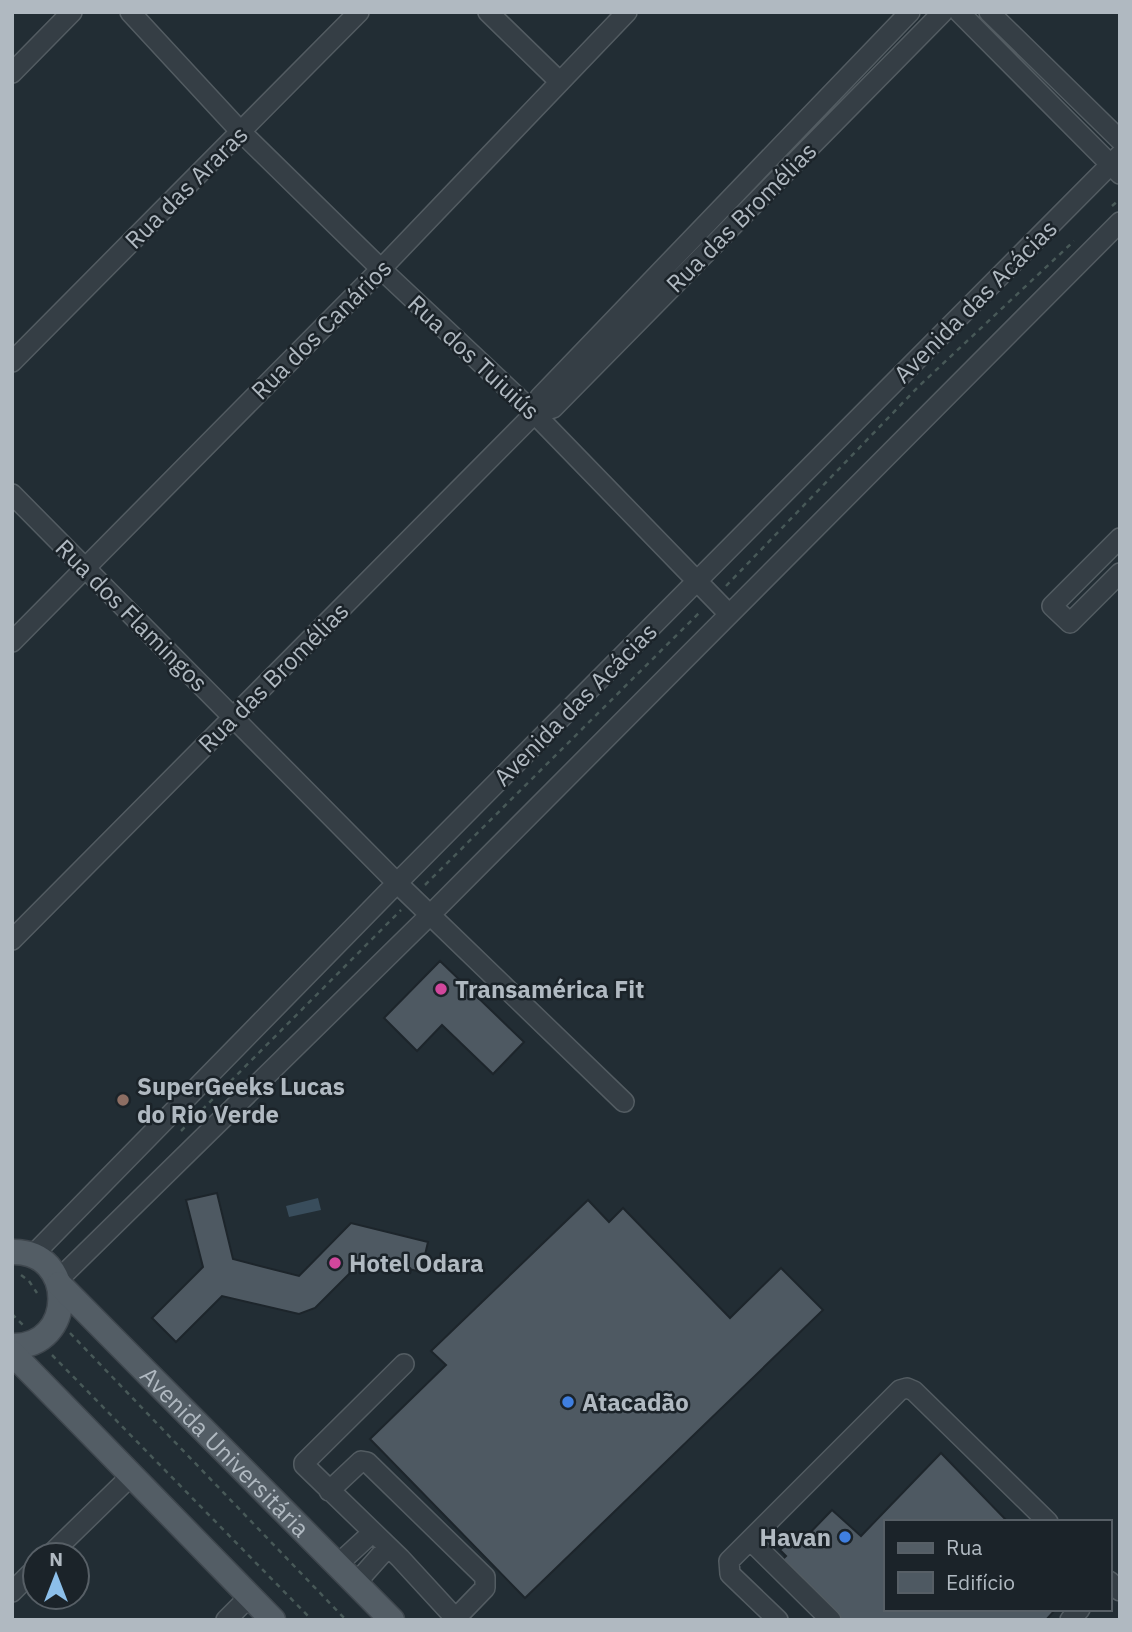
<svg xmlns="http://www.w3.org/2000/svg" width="1132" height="1632" viewBox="0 0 1132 1632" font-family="'IBM Plex Sans',sans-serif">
<rect width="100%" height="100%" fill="#222d34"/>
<path fill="#394d5c" d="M318,1198l3,12 -32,7 -3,-11z"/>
<path fill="#4e5962" stroke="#1d252b" stroke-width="2" d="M440,961l84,81 -31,32 -51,-49 -25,26 -33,-33z
M217,1193l16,66 66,17 52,-53 77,19 -7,30 -56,-14 -50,50 -16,6 -77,-18 -46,46 -24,-24 51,-51 -17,-67z
M588,1200l21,22 14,-14 107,110 51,-50 42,42 -298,288 -155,-159 76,-74 -15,-14z
M941,1453l67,69h-123v87h171l-10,11h-207l-58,-59 5,-5 -6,-6 18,-17 6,6 28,-29 29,26z"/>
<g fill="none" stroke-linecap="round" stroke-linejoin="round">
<g stroke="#535c62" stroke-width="22">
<path id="minor" d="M130,12l111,120 140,137 148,139 200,206
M488,12l72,70
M959,12l161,162
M989,12l131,128
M12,73l60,-61
M12,362l347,-350
M534,414l19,-6 390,-396
M12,494l385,389 227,219
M1120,538l-68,68 18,17 50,-50
M12,642l369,-373 246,-257
M12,940l522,-526 6,-17 370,-385
M33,1255l364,-372 723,-728
M58,1280l373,-366 689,-692
M404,1364l-100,99v2l96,93 57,62
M329,1491l32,-30 6,1 118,115v11l-29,30
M750,1540l81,80
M50,1555l82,-80
M337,1565l36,-33
M1109,1581l11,10
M356,1583l32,-36
M12,1592l23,-23
M226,1620l24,-24
M778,1620l-48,-46 -1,-13 171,-171 7,-2 7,3 134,131
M1070,1620l10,-11"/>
</g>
<g stroke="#3f474e" stroke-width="27">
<g id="major">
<path d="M12,1252c65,-2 64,96 0,94"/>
<path id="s1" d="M59,1284l333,336"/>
<path d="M12,1353l261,267"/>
</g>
</g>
<path stroke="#485958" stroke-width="2.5" stroke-dasharray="5 5" stroke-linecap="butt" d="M1112,206l8,-7
M726,586l192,-199 156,-146
M425,885l276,-274
M181,1131l220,-221
M21,1275l8,6 8,12
M12,1314l11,11
M70,1333l276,287
M52,1355l260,265"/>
<use href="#minor" stroke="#353e45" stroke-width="19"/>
<use href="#major" stroke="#535d65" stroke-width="24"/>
</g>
<g fill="#d1479c" stroke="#1b2329" stroke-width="2.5">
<circle cx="441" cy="989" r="7"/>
<circle cx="335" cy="1263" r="7"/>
</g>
<circle fill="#8d6e63" stroke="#1b2329" stroke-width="2.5" cx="123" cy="1100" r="7"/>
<g fill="#3f7fe0" stroke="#1b2329" stroke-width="2.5">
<circle cx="568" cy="1402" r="7"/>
<circle cx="845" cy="1537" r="7"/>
</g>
<g text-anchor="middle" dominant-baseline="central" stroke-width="5" stroke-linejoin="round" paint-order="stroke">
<g font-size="24" fill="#b0b9c1" stroke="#1b2329">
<text transform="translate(186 187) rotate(-45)">Rua das Araras</text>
<text transform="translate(741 217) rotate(-45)">Rua das Bromélias</text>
<text transform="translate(975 301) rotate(-45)">Avenida das Acácias</text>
<text transform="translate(321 329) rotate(-45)">Rua dos Canários</text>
<text transform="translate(474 357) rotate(43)">Rua dos Tuiuiús</text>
<text transform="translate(132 615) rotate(45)">Rua dos Flamingos</text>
<text transform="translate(273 677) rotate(-45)">Rua das Bromélias</text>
<text transform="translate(575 704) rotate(-45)">Avenida das Acácias</text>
<text stroke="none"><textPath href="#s1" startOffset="236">Avenida Universitária</textPath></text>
</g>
<g font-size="24" font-weight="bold" fill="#b0b9c1" stroke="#1b2329" text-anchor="start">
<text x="455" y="989">Transamérica Fit</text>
<text x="137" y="1086">SuperGeeks Lucas<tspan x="137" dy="28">do Rio Verde</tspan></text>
<text x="349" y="1263">Hotel Odara</text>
<text x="582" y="1402">Atacadão</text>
<text x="831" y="1537" text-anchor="end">Havan</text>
</g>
</g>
<rect width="1132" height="1632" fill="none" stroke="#b0b9c1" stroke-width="28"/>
<rect x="884" y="1520" width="228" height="91" fill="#1b2329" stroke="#575f66" stroke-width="2"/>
<rect x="898" y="1543" width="35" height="10" fill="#535d65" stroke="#575f66" stroke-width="2"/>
<text x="946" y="1555" font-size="21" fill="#b0b9c1">Rua</text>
<rect x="898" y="1572" width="35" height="21" fill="#4e5962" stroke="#575f66" stroke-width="2"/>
<text x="946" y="1590" font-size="21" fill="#b0b9c1">Edifício</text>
<g transform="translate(56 1576)"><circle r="33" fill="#1b2329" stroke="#575f66" stroke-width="2"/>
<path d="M0-5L12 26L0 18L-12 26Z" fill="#8cbfea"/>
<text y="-10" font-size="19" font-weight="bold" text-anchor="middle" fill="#b0b9c1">N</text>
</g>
</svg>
